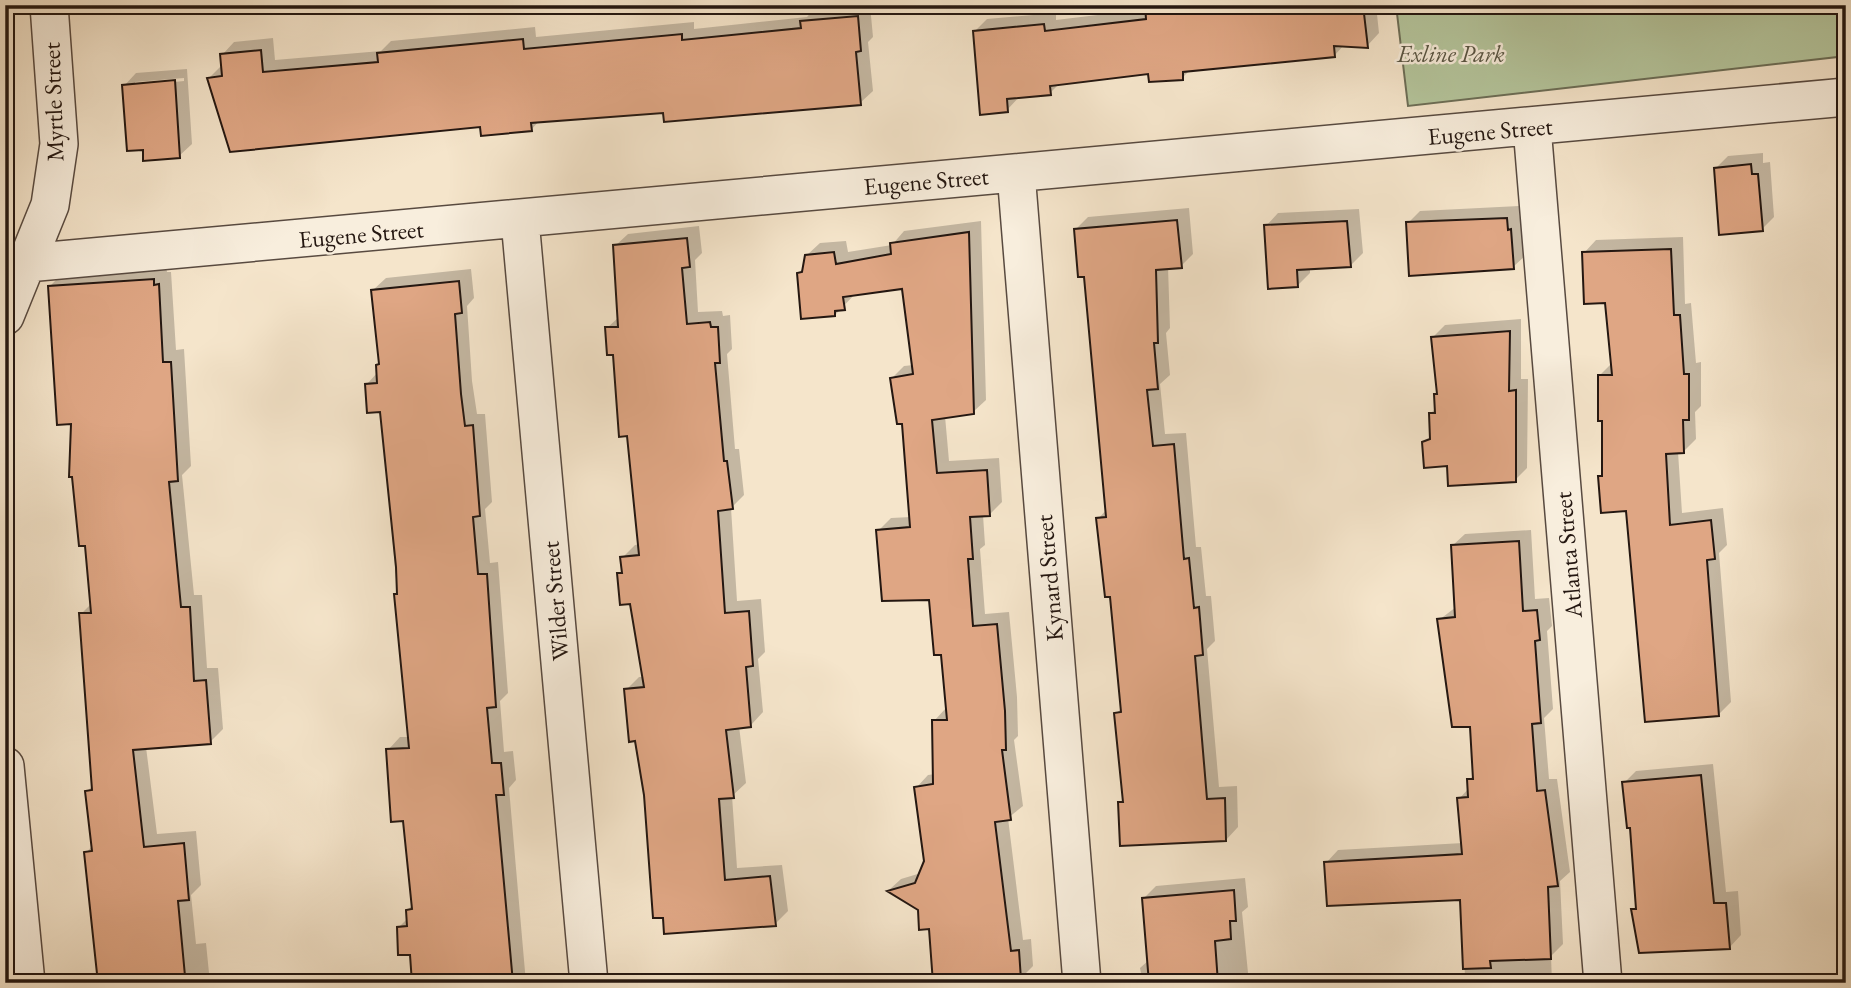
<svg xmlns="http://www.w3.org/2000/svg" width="1851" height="988" viewBox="0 0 1851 988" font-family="'EB Garamond',serif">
<rect width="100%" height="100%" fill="#f5e5cb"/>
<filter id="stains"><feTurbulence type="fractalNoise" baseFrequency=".00286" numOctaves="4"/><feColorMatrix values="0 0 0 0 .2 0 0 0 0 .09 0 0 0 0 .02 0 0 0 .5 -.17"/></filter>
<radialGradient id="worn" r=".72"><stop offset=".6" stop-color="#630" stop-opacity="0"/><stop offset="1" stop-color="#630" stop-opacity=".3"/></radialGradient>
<path fill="#b5c69d" stroke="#6c6e57" stroke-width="2" d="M1396,5h450v51l-438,50z"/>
<path fill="#0003" fill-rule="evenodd" d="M859,5h11l3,32 -5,5 5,49 -13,12 -195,8 -125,9 -9,10 -49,-5 -273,-47 12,-12 1,-11 12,-13 39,-4 2,22 106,-9 10,-10 144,-14 1,10 158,-15v7l113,-12 7,-8z
M1147,5h229l3,28 -12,13 -23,-1 -10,11 -143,13 -9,9 -32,-6 -90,11 -10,10 -30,3 -13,14 -32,-79 12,-12 69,-6v7l91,-11z
M187,69l5,75 -13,12 -35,-8 -20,-62 12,-13zM184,78v3l-49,5v-4z
M1763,153v10l7,-1 4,55 -12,12 -46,-61 12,-12z
M1519,206l1,12h3l3,37 -13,12 -105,-44 12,-12z
M1189,208l4,46 -12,12 -13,1 2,61 -4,5 4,42 -10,9 5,50 21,-1 10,114h5l5,49h5l4,45 -8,8 12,138 18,-1 1,41 -12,13 -106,-37 4,-5 -8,-84 7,-7 -11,-112 -14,-76 9,-10 -21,-234 -11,-45 13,-13z
M1359,209l4,44 -13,13 -40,2v5l-13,13 -31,-60 12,-13z
M981,221l5,179 -13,12 -28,4 4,45 50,-3 3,44 -12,12 -7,1 2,30 -5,4 5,65 24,-2 8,85 1,39 -4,4 9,66 -15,12 15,122 8,-1 2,27 -9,9 1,8h-90l-5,-55 -11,-19 -30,-19 12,-11 20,-6 5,-12 -10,-73 12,-13 7,-1 -1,-53 12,-13 -4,-55 -12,-55 -52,-67 13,-13 20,-1 -7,-95 -12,-44 12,-12 10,-1 -11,-78 -47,6 -21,22 -37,-42 6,-5 3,-13 13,-12 26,-2 2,11 44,-7 12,-14z
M699,226l3,27 -7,7 3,52 24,-1 1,5 7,-1 2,34 -5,5 8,95h4l5,46 -13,13 6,93 24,-2 4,53 -7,7 5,53 -12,13 -12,1 7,57 -14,13 5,72 45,-3 6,46 -13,13 -109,8 -40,-242 13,-13h5l-13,-74 -12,-29 4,-4 -1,-12 13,-13 5,-1 -12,-109 -13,-82 -8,-25 13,-12 -5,-70 13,-12z
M1683,237l2,67 6,-1 5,60 5,-1v44l-6,6 1,27 -13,13h-5l4,61 41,-5 4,37 -8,8 12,149 -13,13 -91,-206 -27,-32 3,-4 -4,-97 13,-13 -5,-62 -23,-48 12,-13z
M166,266l1,6h4l5,78 8,-1 7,117 -9,9 12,120h8l5,73h11l5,61 -13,13 -64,5 11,87 39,-3 5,54 -10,10 5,49 10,-1 4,40h-111l-13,-130 7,-8 -6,-54 7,-6 -13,-171 11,-11 -19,-181 -24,-135 14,-14z
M471,269l3,29 -7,8 5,75 5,33h8l7,88 -7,7 5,54 8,-1 10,131 -8,8 4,51 9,-1 3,29 -7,8 17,195h-112l-3,-30 -13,-25 10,-10 -1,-8 6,-5 -9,-85 -16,-70 12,-13h10l-29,-327 -14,-26 11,-12 3,-9 -8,-73 13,-12z
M1521,319v60h7l-1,89 -12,12 -67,-16 -24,-21 8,-8 -2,-21 6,-6 2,-16 -5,-55 12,-12z
M1531,530l4,69 14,-1 3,28 -5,5 6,78 -9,9 5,61h8l13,93 -10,9 3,63 -12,12 1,27h-106l6,-6 13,-1 -4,-78 -135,-35 12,-13 125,-7 -4,-44 10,-11v-8l6,-6 -3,-49 -33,-105 17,-13 -4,-61 13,-12z
M1713,764l13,128 12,-1 3,44 -12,13 -96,-38 4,-5 -5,-79 -8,-43 12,-12z
M1245,878l3,29 -6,5 7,71h-106l-3,-15 9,-8 -6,-61 13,-13z"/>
<path fill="#dfa684" stroke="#241711" stroke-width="2" d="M1145,5h36v9l61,-5 -1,-4h122l5,43 -34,-2 1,11 -152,15v8l-34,2 -1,-8 -98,12 1,9 -44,4 1,13 -28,3 -7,-84 71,-7 1,7 101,-12z
M858,16l3,35 -5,1 5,53 -197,17 -1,-9 -132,10 1,8 -51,5 -1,-9 -250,25 -23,-74 15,-2 -2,-22 41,-4 2,22 115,-10 -1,-9 146,-14 1,10 158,-15v6l119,-12 -1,-7z
M175,80l5,78 -37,3v-11l-16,1 -5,-66z
M1751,164l1,10h6l5,57 -44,4 -5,-67z
M1507,218l1,12 3,-1 3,40 -105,7 -3,-54z
M1177,220l5,48 -26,2 2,73h-4l4,46 -11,1 6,56 21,-2 10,115 5,-1 5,50 5,-1 4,48 -8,1 12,143 18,-1 1,43 -106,5 -2,-44h5l-9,-89 7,-1 -11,-115h-5l-9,-79 10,-1 -22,-240h-6l-4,-48z
M1347,221l4,46 -54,3 1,17 -30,2 -4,-64z
M969,232l5,182 -42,6 5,53 50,-3 3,46 -20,1 3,42h-5l5,67 24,-2 8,87 1,39h-4l9,70 -16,2 16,129 8,-1 2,30 -10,3h-78l-4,-54 -10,1 -1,-20 -31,-19 28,-8 9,-22 -10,-74 19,-3 -1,-64h15l-6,-65h-7l-5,-55 -47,1 -6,-71 34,-3 -8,-103h-5l-7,-46 23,-4 -11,-85 -59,8 2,13 -10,1v5l-34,3 -4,-46 5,-1 3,-17 29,-3 2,12 55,-10 -1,-11z
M687,238l3,29 -8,1 5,56 23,-2 1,5h7l2,36h-5l9,98h3l6,48 -15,2 7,102 24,-2 4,55 -7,1 5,60 -25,3 8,68 -15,1 6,81 45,-4 6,50 -112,8 -1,-16h-10l-9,-123 -9,-54 -6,1 -5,-53 20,-2 -14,-83 -10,1 -3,-32h5l-2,-16 19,-2 -12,-119 -8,1 -6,-82h-6l-2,-28h13l-5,-82z
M1671,249l3,66h6l4,59h5v46h-6l1,33 -18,1 4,71 41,-5 4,39 -8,1 12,156 -74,6 -19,-211 -25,2 -3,-37h4v-55h-4v-46h14l-7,-72 -21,1 -2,-52z
M154,279v6l5,-1 4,78h8l7,119 -9,1 12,125h9l4,74 12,-1 5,64 -78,6 11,97 40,-4 5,57 -11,1 7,75 -49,7h-38l-14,-131 8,-1 -7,-60 7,-1 -13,-177h12l-6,-67h-6l-7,-69h-3l2,-53 -14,1 -9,-139z
M459,281l3,32 -7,1 6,80 4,32 8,-1 7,91 -7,1 5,57h9l9,133 -9,1 5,55h9l3,32h-8l17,188h-101l-2,-28h-12l-1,-28 10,-1 -1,-16 6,-1 -9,-88 -12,1 -5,-73 23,-1 -15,-154h3l-1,-27 -16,-155 -13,1 -2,-29 12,-1 -1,-18 3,-1 -8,-74z
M1510,331l-1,60 7,-1v92l-68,4 -1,-20 -23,2 -2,-26 8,-3 -1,-26h6l-1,-19h3l-6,-57z
M1519,541l4,70 14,-1 3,30 -5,1 6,82 -9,1 5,67 8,-1 13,96 -10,1 3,72 -61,2 1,7 -28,1 -3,-69 -133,6 -3,-44 138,-8 -5,-56 11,-1 -1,-18h6l-3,-52h-18l-15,-108 18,-2 -4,-72z
M1701,775l13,128h12l4,46 -91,4 -8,-44h5l-6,-81h-3l-5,-46z
M1234,890l2,31h-6l1,18 -16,2 3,42h-69l-7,-85z"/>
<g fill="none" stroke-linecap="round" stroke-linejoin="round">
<g stroke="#584a40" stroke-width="40">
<path id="street" d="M1532,127l71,856
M1016,173l66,810
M520,220l69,763
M5,265l1841,-168
M5,316l45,-111 9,-61 -10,-139
M5,766l21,217"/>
</g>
<use href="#street" stroke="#f8eedd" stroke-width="37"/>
</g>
<g text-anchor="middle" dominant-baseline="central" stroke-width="5" stroke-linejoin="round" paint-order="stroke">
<g font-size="24" font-style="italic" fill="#575442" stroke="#f8eedd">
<text x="1451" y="53">Exline Park</text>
</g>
<g font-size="24" fill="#241711" stroke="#f8eedd">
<text transform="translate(53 102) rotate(-92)">Myrtle Street</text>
<text transform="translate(1490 131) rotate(-5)">Eugene Street</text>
<text transform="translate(926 181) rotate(-5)">Eugene Street</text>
<text transform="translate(361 234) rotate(-5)">Eugene Street</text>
<text transform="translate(1568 555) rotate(-95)">Atlanta Street</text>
<text transform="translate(1049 578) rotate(-95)">Kynard Street</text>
<text transform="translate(555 601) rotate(-95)">Wilder Street</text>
</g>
</g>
<rect width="1851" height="988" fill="none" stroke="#f5e5cb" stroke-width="28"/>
<rect x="7" y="7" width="1837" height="974" fill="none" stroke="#241711" stroke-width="3.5"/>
<rect x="14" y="14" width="1823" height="960" fill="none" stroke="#241711" stroke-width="2"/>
<rect width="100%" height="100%" filter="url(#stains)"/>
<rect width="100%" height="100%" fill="url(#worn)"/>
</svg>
